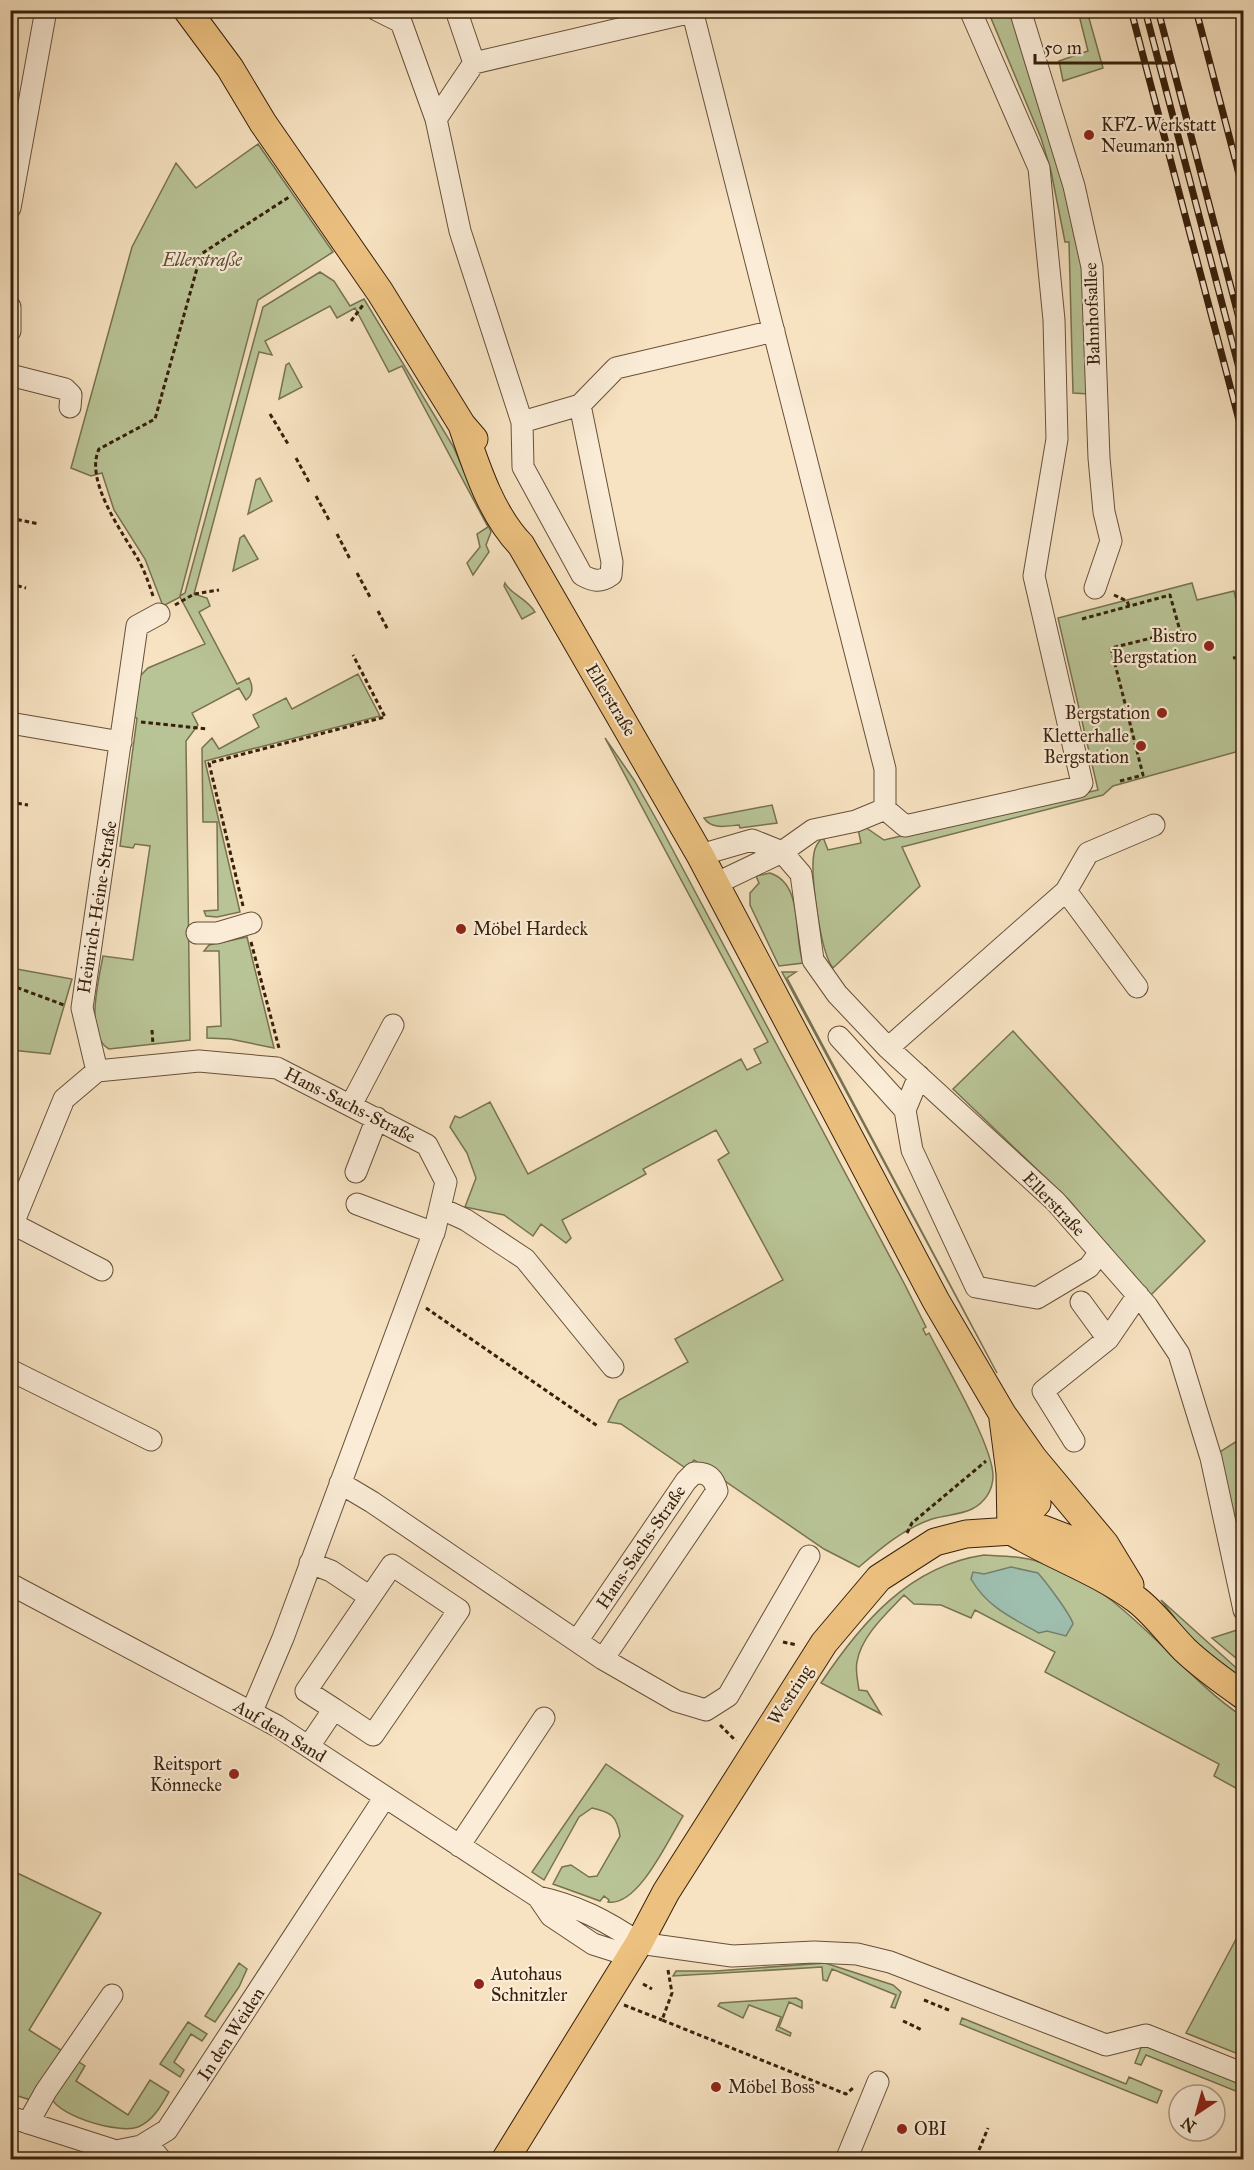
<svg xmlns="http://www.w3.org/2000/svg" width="1254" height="2170" viewBox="0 0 1254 2170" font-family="'IM FELL Great Primer',serif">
<rect width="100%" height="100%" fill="#f7e2c1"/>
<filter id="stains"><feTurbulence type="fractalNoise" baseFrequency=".00333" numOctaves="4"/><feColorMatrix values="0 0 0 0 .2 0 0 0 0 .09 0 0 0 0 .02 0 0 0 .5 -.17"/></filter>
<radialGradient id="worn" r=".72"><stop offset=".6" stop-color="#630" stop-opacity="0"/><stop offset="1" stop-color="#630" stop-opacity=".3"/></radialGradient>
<path fill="#b9c496" stroke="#787250" stroke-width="1.5" d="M988,11h24l25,76 44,161 8,146 -16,-1 -4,-151h-4l-14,-71 -10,-33z
M1078,11h9l16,57 -40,13 -4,-20 29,-10z
M258,144l75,108 -75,48 -78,296 5,-3 78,-286 57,-35 14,9 16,25 14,-7 89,147 38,86 -5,13 3,7 -16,23 -6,-12 13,-16 -3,-13 11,-7 -86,-161 -13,6 -34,-64 -18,10 -7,-12 -65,35 7,14 -13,-3 -65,242 13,4 3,8 -11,6 38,72 12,-6c4,8 5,16 -3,22l-7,-12 -47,25 6,12 -12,16 4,299 -81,9c-25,-14 -10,-70 -6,-93l30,4 17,-114 -15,-2 -2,4 -13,-2 17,-128 -3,-1 6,-41 8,-8 57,-24 -25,-47 -17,9 -18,-47 -31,-49 -12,-37 -11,3 -20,-8 61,-221 44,-84 20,25z
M289,363l13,24 -23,12 7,-34z
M260,478l12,23 -24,13 8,-34z
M244,535l14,24 -25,12 7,-33z
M505,583c5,11 22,15 30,29l-13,7 -18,-33z
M1192,583l5,17 37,-9 9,38v121l-130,36 -10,9 -201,52 18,39 -87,82c-13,-16 -23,-95 -19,-115 1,-7 4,-11 9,-16l5,13 33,-7 -3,-14 7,-2 19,13 214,-50 -40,-172z
M358,674l22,42 -175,45 35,151 -23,5 -11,-1 -2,-5 14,-1 -1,-88h-14l-1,-74 10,-10 7,11 40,-22 -6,-12 33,-17 6,11z
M605,738l29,42 25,44 246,461 21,42 -3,2 3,6 3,-2c16,31 64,113 64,143 0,15 -9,27 -21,33 -12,6 -28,6 -40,10 -29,10 -51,29 -73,48l-35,-18 -130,-89 -7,9 -66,-45 -13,-2 11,-22 69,-38 -13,-23 108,-59 -65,-120 11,-7 -13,-23 -73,39 3,5 -84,46 9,18 -5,5 -25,-19 -8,12 -29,-21 -39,-8 11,-29 -9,-25 -17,-26 5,-11 5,2 30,-16 38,72 213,-115 6,11 14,-7 -7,-14 14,-7z
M772,805l5,18 -37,5 -1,-3c-13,1 -27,5 -35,-7z
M770,873c34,11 23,61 33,90l-24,3 -29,-61v-12l9,-10 -3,-7z
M247,937l27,111 -44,-9 -23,-1v-11l14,-1 -2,-75h-15l5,-6z
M11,968l61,11 -22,75 -39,-4z
M782,972h14l-9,6 210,395z
M1013,1031l192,210 -55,55 -81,-96 -116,-111z
M1243,1437v145l-28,-127z
M984,1555c19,1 38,1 55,7 85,24 134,108 204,155v75l-29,-16 5,-12 -174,-92 10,-20 -80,-42 -4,8 -30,-13 -27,-1 -10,-9c-17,18 -43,41 -47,67 -2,8 1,20 2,28l8,1 14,23 -60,-31c40,-60 88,-117 163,-128z
M1161,1600l82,74v10l-47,-38z
M1237,1630l6,20v14l-31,-26z
M606,1764l77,52c-15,24 -45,91 -75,86l1,-2 -5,-4 -4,5 -47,-17 9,-17 9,-2 18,12 8,-1 23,-40c-3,-20 -9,-24 -28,-28l-13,9 -35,63 -12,-8z
M11,1870l90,43 -72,117 35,22 -33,48 -20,-6z
M1243,1926v130l-57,-23z
M239,1963l8,6 -8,18 -24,35 -10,-6z
M825,1963l68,22 8,7 -6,16 -4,-1 5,-12 -64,-26 -5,12 -4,-1 -1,-13 -149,9 3,-5h40z
M796,1998l6,3v7l-13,-6 -10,25 12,6 -1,3 -14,-6 5,-13 -32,-12 -6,13 -25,-12 2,-3z
M962,2018l164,66 3,-7 33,14 -5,12 -197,-79z
M188,2022l19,12 -5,7 -11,-7 -17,28 10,8 -4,7 -20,-13z
M1144,2040l99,40v14l-97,-39 -5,10 -6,-2z
M76,2060l9,6 -9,15 52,34 22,-35 19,12c-8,14 -16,29 -31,35 -19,7 -77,-10 -86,-28z"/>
<path fill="#9ebeae" stroke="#757f6d" stroke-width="1.5" d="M1011,1567l27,6c8,9 33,42 35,51l-7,12 -19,-5 -8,2c-27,-15 -52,-26 -68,-54l2,-7 11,2z"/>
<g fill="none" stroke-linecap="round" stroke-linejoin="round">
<g stroke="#675038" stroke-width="23">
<path id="minor" d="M377,10l24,12 35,97 24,112 62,191 1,45 59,108c11,6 18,8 29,0l1,-13 -32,-157
M692,10l193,759v40l-29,12 -43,9 -31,22 -67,32
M1020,10l54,176 18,81 7,191 5,54 7,29 -16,47
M474,63l218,-51
M436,119l38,-56 -18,-53
M10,208l36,-198
M10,307v24
M10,375l55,14 6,6 -1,12
M522,422l58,-17 36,-37 158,-37
M10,723l111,19
M885,809l20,17 174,-39 3,-4 -48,-207 23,-137 -3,-119 -15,-152 -69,-158
M700,855l52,-15 30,12 19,22 12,86 24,34 51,54 167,153 92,105 32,48 32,104 33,152
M1066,891l22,-38 66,-28
M197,933h20l34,-10
M839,1037l66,73
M888,1048l178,-157 71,96
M97,1071l-15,-63 55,-382 22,-12
M919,1076l-14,34 7,40 64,137 61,11 52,-31 11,-15
M351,1105l42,-80
M356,1172l21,-54
M357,1204l77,29
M442,1209l24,11 59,39 88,108
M13,1224l89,46
M10,1231l54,-132 33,-28 102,-10 78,7 150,77 19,37 -11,47 -152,409 -31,73
M1081,1302l27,37
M10,1370l141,70
M1074,1441l-31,-50 65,-52 30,-44
M340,1483l32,19 231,157 73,42 30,9 22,-14 81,-140
M310,1563l21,8 39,26
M10,1584l267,142 261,171c38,8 69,24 101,46
M577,1641l109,-160 8,-8c14,-1 20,5 23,18l-114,168
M309,1746l25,-37 39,26 86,-125 -67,-45 -86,126 28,18
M459,1846l85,-128
M538,1897l13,19 42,28 22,7 24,-8 93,13 82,-4 43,2 33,8 216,83 40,-10 98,39
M10,2117l106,34 25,-5 26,-16 218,-333
M28,2123l18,-32 66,-96
M147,2143l14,17
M846,2160l32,-78"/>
</g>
<g stroke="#37200b" stroke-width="29">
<path id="major" d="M187,10l43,58 33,55 117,169 82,133 12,14
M462,425c14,41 29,89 59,120l179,310 236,446 67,114 31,44 71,85 25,41
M1003,1419l7,54 1,58
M1011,1531c41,25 87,40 126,69 18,14 32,34 48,50 18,17 39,32 59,46
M1011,1531l26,-28 -3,-44
M505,2160l134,-217 27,-51 158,-249 55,-65 56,-36 31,-8 77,-5 26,10 26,15 17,16"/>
</g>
<path stroke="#37200b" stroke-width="3" stroke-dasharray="4.5 3" stroke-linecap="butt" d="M351,321l12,-16
M270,414l18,30
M296,458l13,24
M316,496l13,24
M10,518l29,6
M337,534l13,25
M357,573l13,24
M10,584l16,4
M1114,595l13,6 2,5
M153,596c-4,-12 -8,-24 -14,-35 -16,-28 -55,-80 -40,-112l56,-30 46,-165 88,-57
M175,605l19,-11 25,-4
M378,611l10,19
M1082,619l88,-24 12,43
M10,646l2,1
M1233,658l7,-1 4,11
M141,722l67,7
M1120,781l23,-6 -32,-127 69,-17
M10,802l18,3
M10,862l8,2
M243,906l-34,-143 176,-46 -32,-62
M251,942l28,106
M10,985l54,20
M152,1030l1,15
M426,1308l173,119
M907,1533l5,-10 74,-62
M783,1642l14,3
M720,1725l16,16
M668,1970l4,23 -10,27 184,74 8,-7
M643,1984l9,5
M924,2000l27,11
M624,2005l38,15
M903,2021l19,9
M979,2150l9,-22"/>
<use href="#minor" stroke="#faecd7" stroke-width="21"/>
<use href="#major" stroke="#ecc180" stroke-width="27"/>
<g stroke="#37200b" stroke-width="7">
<path id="rail" d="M1131,10l113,429
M1145,10l99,377
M1158,10l86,327
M1196,10l48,183"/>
</g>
<use href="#rail" stroke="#faecd7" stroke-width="4.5" stroke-dasharray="14" stroke-linecap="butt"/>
</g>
<g fill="#8f2418" stroke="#faecd7" stroke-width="2">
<circle cx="1089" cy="135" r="6"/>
<circle cx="1209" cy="646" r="6"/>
<circle cx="1162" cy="713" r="6"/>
<circle cx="1141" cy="746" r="6"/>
<circle cx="461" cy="929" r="6"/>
<circle cx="234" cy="1774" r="6"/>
<circle cx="479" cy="1984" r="6"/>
<circle cx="716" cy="2087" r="6"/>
<circle cx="902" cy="2129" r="6"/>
</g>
<g text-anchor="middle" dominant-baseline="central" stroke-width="4.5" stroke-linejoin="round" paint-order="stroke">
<g font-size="18" fill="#37200b" stroke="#faecd7" text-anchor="start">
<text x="1101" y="125">KFZ-Werkstatt<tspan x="1101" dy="21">Neumann</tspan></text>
<text x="1197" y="636" text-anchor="end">Bistro<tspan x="1197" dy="21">Bergstation</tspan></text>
<text x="1150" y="713" text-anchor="end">Bergstation</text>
<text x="1129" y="736" text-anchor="end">Kletterhalle<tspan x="1129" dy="21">Bergstation</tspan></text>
<text x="473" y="929">Möbel Hardeck</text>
<text x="222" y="1764" text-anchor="end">Reitsport<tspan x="222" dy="21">Könnecke</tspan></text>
<text x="491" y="1974">Autohaus<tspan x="491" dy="21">Schnitzler</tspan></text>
<text x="728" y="2087">Möbel Boss</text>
<text x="914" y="2129">OBI</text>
</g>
<g font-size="18" font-style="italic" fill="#5e5135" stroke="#faecd7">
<text x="202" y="260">Ellerstraße</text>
</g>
<g font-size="18" fill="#37200b" stroke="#faecd7">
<text transform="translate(1092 314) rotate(-92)">Bahnhofsallee</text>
<text transform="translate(611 700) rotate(59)">Ellerstraße</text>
<text transform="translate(97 907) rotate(-81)">Heinrich-Heine-Straße</text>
<text transform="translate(350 1105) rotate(27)">Hans-Sachs-Straße</text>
<text transform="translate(1054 1204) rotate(46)">Ellerstraße</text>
<text transform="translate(641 1547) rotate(-56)">Hans-Sachs-Straße</text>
<text transform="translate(790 1695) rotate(-57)">Westring</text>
<text transform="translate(280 1731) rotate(31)">Auf dem Sand</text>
<text transform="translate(231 2034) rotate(-57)">In den Weiden</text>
</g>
</g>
<rect width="1254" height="2170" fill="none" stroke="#f7e2c1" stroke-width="36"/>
<rect x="12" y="12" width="1230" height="2146" fill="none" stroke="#37200b" stroke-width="3"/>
<rect x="18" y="18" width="1218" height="2134" fill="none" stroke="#37200b" stroke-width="1.5"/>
<g transform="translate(1197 2113) rotate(216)"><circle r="28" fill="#faecd7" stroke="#ac9a85" stroke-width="1.5"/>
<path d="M0-4.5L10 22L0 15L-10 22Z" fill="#8f2418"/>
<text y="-9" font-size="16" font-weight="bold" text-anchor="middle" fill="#37200b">N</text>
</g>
<path d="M1035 54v9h135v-9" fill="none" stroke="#37200b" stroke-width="3"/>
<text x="1044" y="54" font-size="18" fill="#37200b" stroke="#faecd7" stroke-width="4.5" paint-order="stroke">50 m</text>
<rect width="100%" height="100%" filter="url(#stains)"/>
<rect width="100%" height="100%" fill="url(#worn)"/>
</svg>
